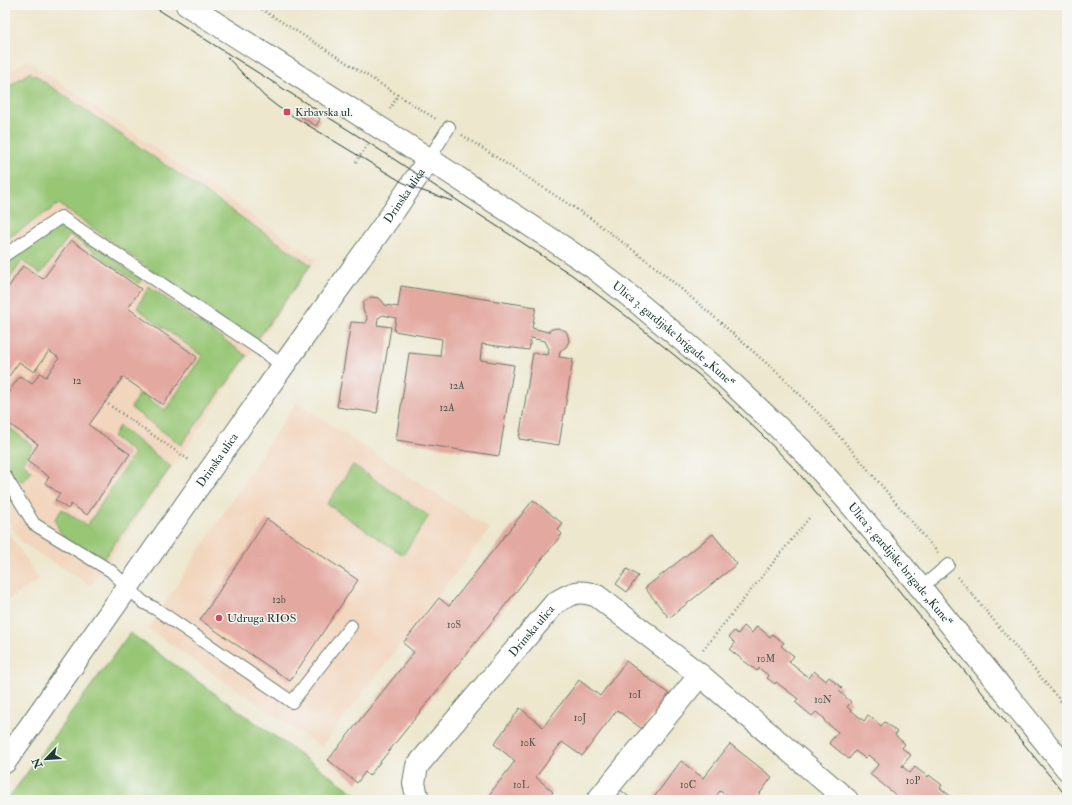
<svg xmlns="http://www.w3.org/2000/svg" width="1072" height="805" viewBox="0 0 1072 805" font-family="'IM FELL Double Pica',serif">
<rect width="100%" height="100%" fill="#f6f6f2"/>
<filter id="ink" filterUnits="userSpaceOnUse"><feTurbulence type="fractalNoise" baseFrequency=".025" numOctaves="2"/><feDisplacementMap in="SourceGraphic" scale="8" xChannelSelector="R" yChannelSelector="G"/><feConvolveMatrix kernelMatrix="1 2 1 2 8 2 1 2 1" color-interpolation-filters="sRGB"/></filter>
<filter id="wash" filterUnits="userSpaceOnUse"><feTurbulence type="fractalNoise" baseFrequency=".012" numOctaves="4" result="noise"/><feDisplacementMap in="SourceGraphic" scale="16" xChannelSelector="R" yChannelSelector="G"/><feGaussianBlur stdDeviation="0.9" result="paint"/><feColorMatrix in="noise" values="0 0 0 0 0 0 0 0 0 0 0 0 0 0 0 0 0 1.4 0 .05"/><feComposite in="paint" operator="in"/></filter>
<g filter="url(#wash)">
<rect width="100%" height="100%" fill="#ede7ce"/>
<path fill="#f2d5bd" d="M27,60l289,199 -225,327 -69,-43 -17,-27v-442z
M296,402l194,127 -169,218 -173,-118z
M5,527l34,53 -34,22z"/>
<path fill="#97c674" stroke="#5b8254" d="M30,72l281,193 -57,79 -195,-140 -54,36v-151z
M62,221l80,59 -3,4 -69,-49 -29,39 -19,-13 -17,25v-26z
M149,286l98,70 -66,89 -50,-37 8,-15 26,17 37,-54 -65,-48z
M5,424l28,22 -10,17 9,8 -9,11 -13,-8 -5,-8z
M119,426l52,41 -72,98 -34,-26 -6,-9 -4,-11 7,-10 25,17 47,-73 -21,-16z
M353,465l76,51 -26,39 -76,-51z
M130,633l234,167h-357z"/>
<g id="blocks">
<path fill="#e3a8a0" d="M304,108l16,11 -4,7 -17,-11z
M71,240l70,49 -13,19 69,49 -34,48 -40,-28 -34,48 41,29 -43,61 -16,-11 -3,5 -13,-9 5,-6 -15,-11 4,-6 -22,-16 11,-17 -33,-23v-24l15,-21 12,8 8,-11 6,4 13,-19 -10,-7 -15,21 -15,-10 -10,14 -4,-3v-81l18,-26 20,13z
M401,286l135,21 -4,21 16,4 4,-3 6,-1 8,3 2,5 1,5 -3,6 -6,4 -1,6 14,2 -14,86 -40,-6 14,-86 15,2 1,-6 -4,-8 -14,-3 -2,12 -47,-6 -2,16 34,5 -15,91 -103,-16 13,-87 31,3 2,-17 -48,-8 2,-13 -13,-3 -5,3 -1,7 14,2 -14,86 -40,-6 14,-85 15,1 1,-6 -4,-7v-6l3,-4 5,-3 8,1 4,4 2,3 13,2z
M533,500l30,24 -5,6 4,4 -193,242 -4,-4 -8,11 -29,-23 86,-108 -11,-9 36,-45 10,8z
M267,519l91,61 -68,101 -90,-61z
M713,534l24,30 -68,54 -24,-30z
M627,569l11,7 -11,16 -11,-8z
M744,626l8,7 5,-7 13,11 2,-3 12,9 -3,3 13,10 -5,6 20,16 5,-7 12,10 3,-4 13,11 -3,3 12,11 -4,5 17,14 4,-6 13,11 4,-4 12,10 -2,3 10,9 -3,4 9,7 -9,11 8,7 5,-6 13,10 1,-2 13,10 -2,3 12,9 -2,3h-48l-32,-26 9,-10 -11,-9 -3,3 -10,-7 -6,8 -20,-16 9,-11 -14,-11 1,-2 -9,-7 -4,4 -17,-14 3,-3 -22,-17 -1,2 -8,-6 2,-2 -10,-8 -2,3 -27,-21 5,-7 -6,-6 5,-6 4,3z
M626,661l43,33 -27,35 -25,-19 -35,46 -20,-14 -26,35 17,15 -6,8h-62l30,-39 -21,-17 26,-36 23,19 36,-47 21,16z
M730,744l42,33 -17,23h-23l-12,-9 -7,9h-61l29,-39 22,17z
M618,788l15,12h-24z"/>
</g>
</g>
<g filter="url(#ink)">
<use href="#blocks" fill-opacity="0" stroke="#67786a" stroke-width="1"/>
<g fill="none" stroke-linecap="round" stroke-linejoin="round">
<g stroke="#67786a" stroke-width="14">
<path id="lane" d="M429,159l20,-32
M5,255l56,-38 200,133 22,16
M5,476l29,48 77,47 32,31 13,7 136,93 59,-76
M921,588l27,-23"/>
</g>
<g stroke="#67786a" stroke-width="24">
<g id="street">
<path id="s1" d="M5,762l278,-396 106,-148 40,-59"/>
<path id="s2" d="M418,800l-4,-17 3,-17 138,-163c17,-10 23,-14 42,-7l103,79 147,125"/>
<path d="M598,800l102,-125"/>
</g>
</g>
<g stroke="#67786a" stroke-width="24">
<g id="secondary">
<path id="s3" d="M187,5l242,154 128,84 37,25 38,30 86,72 87,83 41,46 75,89 146,181"/>
</g>
</g>
<path stroke="#67786a" stroke-width="2.5" stroke-dasharray="1 3" stroke-linecap="butt" d="M255,5l181,114
M390,109l8,-14
M462,135l128,83 63,47 59,50 70,62 41,41 38,43 77,92
M356,162l12,-18
M105,402l84,58
M958,577l109,132
M703,650l106,-132"/>
<use href="#lane" stroke="#fff" stroke-width="12"/>
<use href="#street" stroke="#fff" stroke-width="22"/>
<use href="#secondary" stroke="#fff" stroke-width="22"/>
<path stroke="#1f3d34" stroke-width="1" d="M151,5l218,138 203,132 53,40 75,61 61,58 34,35 88,102 184,226
M227,57l37,39 14,11 124,75 18,8 32,11"/>
</g>
</g>
<g fill="#d1495b" stroke="#f6f6f2" stroke-width="1.5">
<rect x="283" y="108" width="8" height="8" rx="2"/>
<circle cx="219" cy="618" r="4"/>
</g>
<g text-anchor="middle" dominant-baseline="central" stroke-width="3" stroke-linejoin="round" paint-order="stroke">
<g font-size="10" fill="#50584f">
<text x="77" y="381">12</text>
<text x="457" y="386">12A</text>
<text x="447" y="408">12A</text>
<text x="279" y="600">12b</text>
<text x="454" y="625">10S</text>
<text x="766" y="659">10M</text>
<text x="635" y="695">10I</text>
<text x="823" y="700">10N</text>
<text x="580" y="718">10J</text>
<text x="528" y="743">10K</text>
<text x="913" y="781">10P</text>
<text x="521" y="785">10L</text>
<text x="688" y="785">10C</text>
</g>
<g font-size="12" fill="#1f3d34" stroke="#f6f6f2" text-anchor="start">
<text x="295" y="112">Krbavska ul.</text>
<text x="227" y="618">Udruga RIOS</text>
</g>
<g font-size="12" fill="#1f3d34" stroke="#f6f6f2">
<text stroke="none"><textPath href="#s1" startOffset="693">Drinska ulica</textPath></text>
<text stroke="none"><textPath href="#s3" startOffset="588">Ulica 3. gardijske brigade „Kune“</textPath></text>
<text stroke="none"><textPath href="#s1" startOffset="369">Drinska ulica</textPath></text>
<text stroke="none"><textPath href="#s3" startOffset="912">Ulica 3. gardijske brigade „Kune“</textPath></text>
<text stroke="none"><textPath href="#s2" startOffset="212">Drinska ulica</textPath></text>
</g>
</g>
<rect width="1072" height="805" fill="none" stroke="#f6f6f2" stroke-width="20"/>
<g transform="translate(46 759) rotate(245)" stroke="#f6f6f2" stroke-width="3" paint-order="stroke">
<path d="M0-3L7 15L0 10L-7 15Z" fill="#1f3d34"/>
<text y="-6" font-size="11" font-weight="bold" text-anchor="middle" fill="#1f3d34">N</text>
</g>
</svg>
